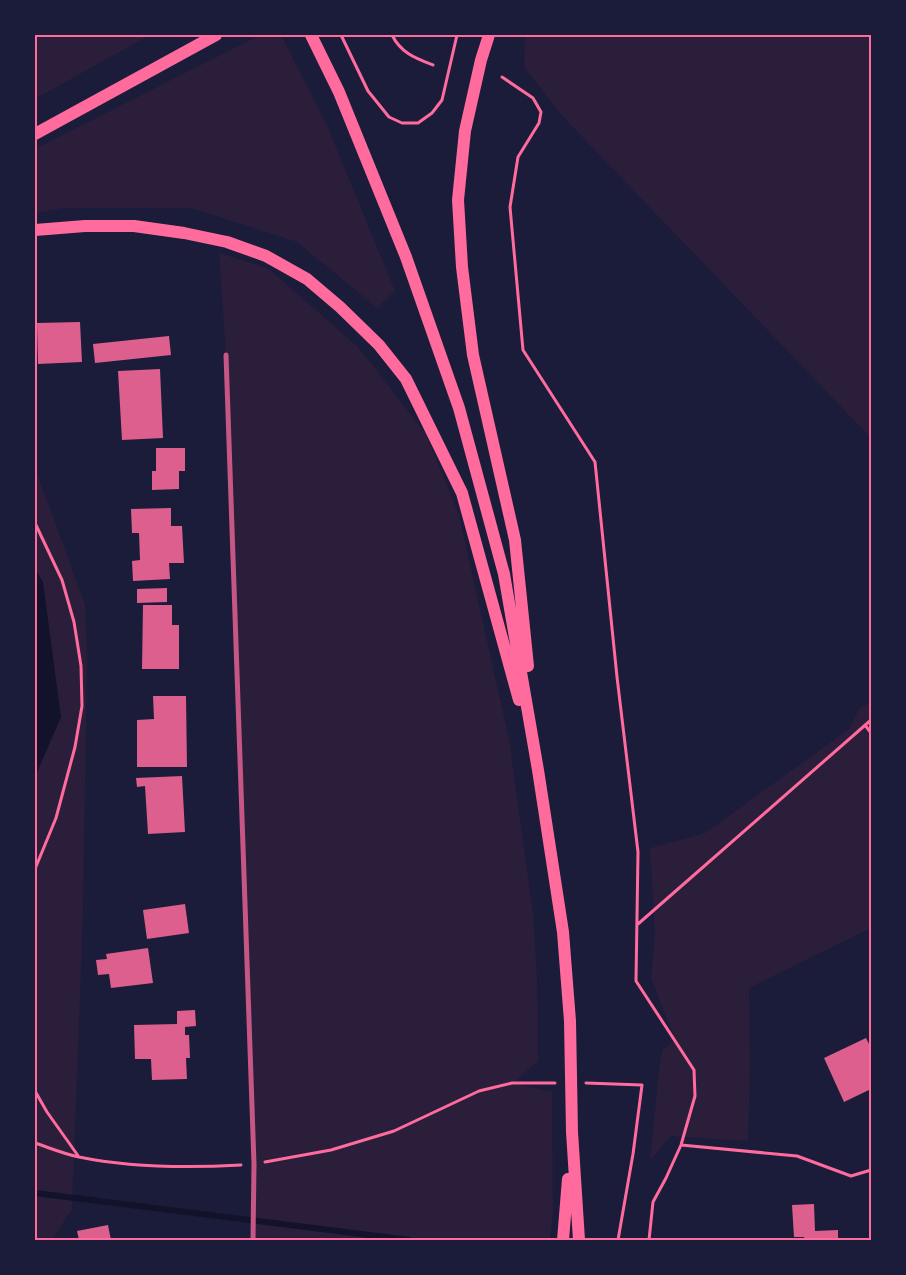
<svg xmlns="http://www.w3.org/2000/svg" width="906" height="1275" viewBox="0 0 906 1275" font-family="Georgia,serif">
<rect width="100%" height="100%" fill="#1b1b3a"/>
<path fill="#2a1e3b" d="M35,35h115l-115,64z
M260,35h21l46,90 68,166 -18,17 -80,-66 -106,-34h-127l-29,5v-64z
M525,35h346v403l-307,-320 -40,-51z
M219,253l50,16 89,78 68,87 33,81 50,224 24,174 4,64 1,84 -25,22 39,9 1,119 -3,29h-297l1,-76 -28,-809z
M35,468l50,136 2,55 -4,255 -11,295 -20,31h-17z
M871,702v226l-122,60 1,78 -2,75 -77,-5 -21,24 10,-99 3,-11 12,-10 -24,-62 4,-43 -5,-87 55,-15 144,-104 10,-20z"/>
<path fill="#12122b" d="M35,569l8,13 18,135 -26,60z"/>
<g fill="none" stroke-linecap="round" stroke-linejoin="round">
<path stroke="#12122b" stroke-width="6" d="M35,1193l374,47"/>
</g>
<path fill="#dd5f8e" d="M80,322l2,40 -44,2 -1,-41z
M169,336l2,19 -76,8 -2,-19z
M160,369l3,69 -41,2 -4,-69z
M156,448h29v23h-6v18l-27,1v-19h4z
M171,508v18h11l2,37h-15l1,16 -37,2 -1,-20 8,-1 -1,-27h-7l-1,-24z
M167,588v14l-30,1v-14z
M143,605h29v20h7v44h-37z
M153,696h33l1,71h-50v-47l17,-1z
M182,776l3,56 -37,2 -3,-48 -8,1 -1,-9z
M185,904l4,29 -42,6 -4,-29z
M148,948l5,35 -42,5 -2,-14 -11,1 -2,-15 11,-1 -1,-5z
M195,1010l1,16 -11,1v8h4l1,23h-4l1,21 -35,1 -1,-21h-16l-1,-34 43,-1v-13z
M866,1038l5,10v41l-27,13 -20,-44z
M814,1204l1,27 23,-1v10h-33l-1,-3h-10l-2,-32z
M108,1225l3,15h-32l-2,-9z"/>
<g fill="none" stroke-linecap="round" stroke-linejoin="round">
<path stroke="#ff6b9d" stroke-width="3" d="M341,35l27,56 21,26 13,6h16l14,-10 10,-13 15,-65
M392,35c9,18 23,23 41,30
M502,77l31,21 8,14 -2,11 -21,34 -8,50 13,143 72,112 22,215 21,175 -2,129 58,89 1,26 -14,49 -15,33 -13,24 -4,38
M35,523l27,57 12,42 7,44 1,40 -7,41 -19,71 -21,51
M865,725l6,8
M638,924l233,-204
M586,1083l56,2 -9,69 -15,86
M35,1091l12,21 32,45
M35,1143c15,5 29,11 44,14 53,11 109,11 162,8
M681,1145l116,11 54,20 20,-6
M265,1162l66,-12 63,-19 85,-40 33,-8h43"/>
<path stroke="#c65784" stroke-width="5" d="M226,355l28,809 -1,76"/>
<path stroke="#ff6b9d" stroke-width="12" d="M311,35l28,57 67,165 53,151 45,166 34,196 25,162 7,89 2,111 7,108
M489,35l-8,25 -16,71 -7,69 4,67 11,88 42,185 13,126
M35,134l181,-99
M35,230l50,-4h49l50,7 43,9 39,14 41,23 33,28 39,38 27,34 56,114 57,207
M563,1240l5,-61"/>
</g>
<rect width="906" height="1275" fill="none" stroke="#1b1b3a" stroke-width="72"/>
<rect x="36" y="36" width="834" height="1203" fill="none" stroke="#ff6b9d" stroke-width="2"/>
</svg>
